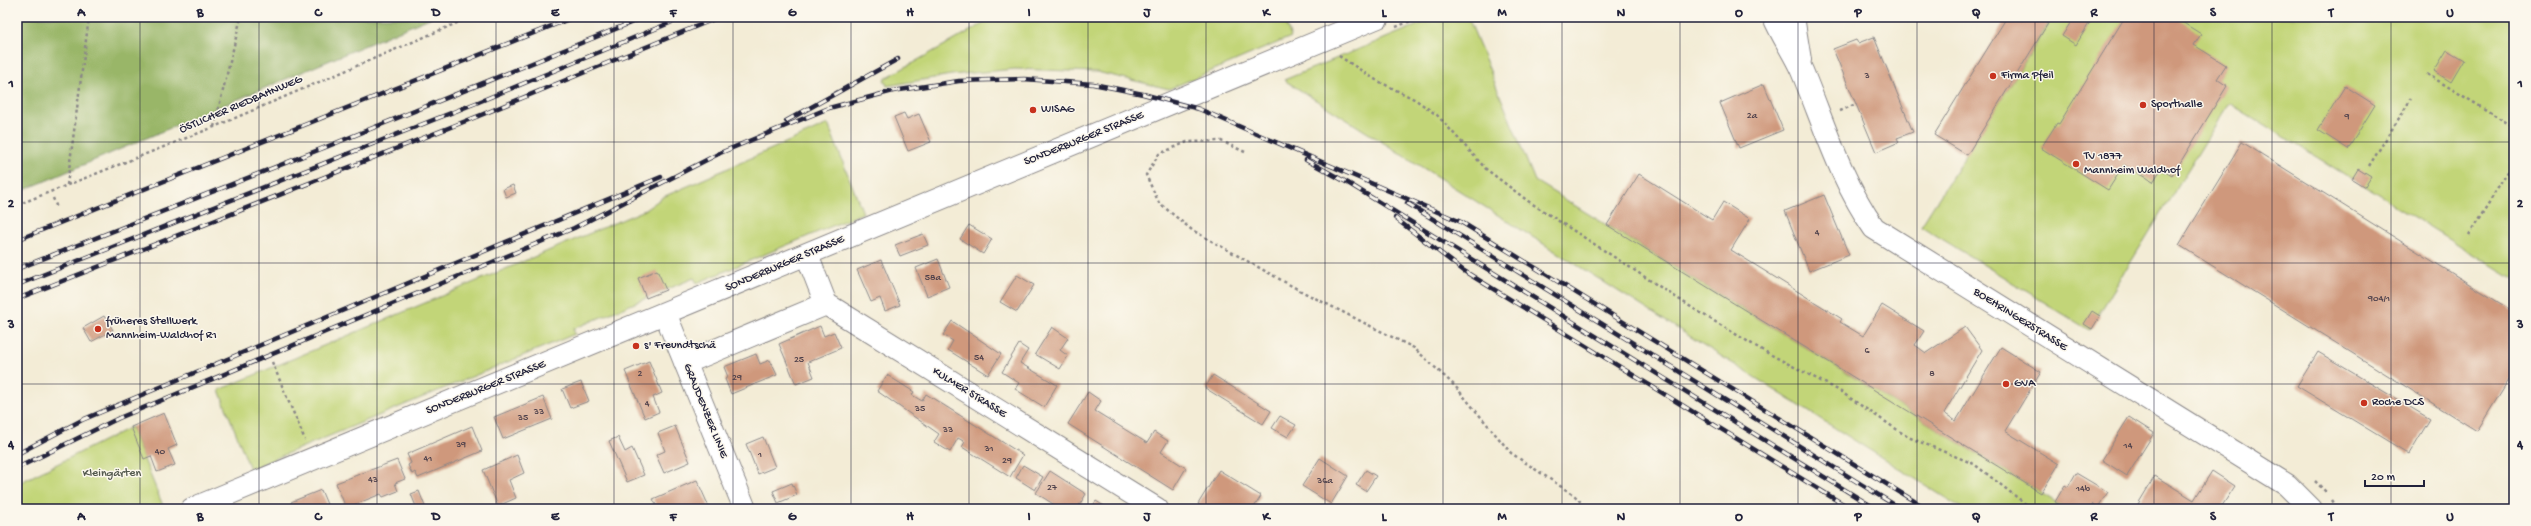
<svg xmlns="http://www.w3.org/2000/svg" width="2531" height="526" viewBox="0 0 2531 526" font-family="'Gochi Hand',sans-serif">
<rect width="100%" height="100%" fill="#fbf7ec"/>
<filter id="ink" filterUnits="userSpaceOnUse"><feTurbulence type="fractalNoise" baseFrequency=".025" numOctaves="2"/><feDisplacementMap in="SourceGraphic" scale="8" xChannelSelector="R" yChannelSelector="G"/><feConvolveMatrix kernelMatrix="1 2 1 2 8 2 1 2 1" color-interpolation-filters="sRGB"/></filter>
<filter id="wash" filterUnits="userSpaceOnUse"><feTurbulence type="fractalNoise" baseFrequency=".012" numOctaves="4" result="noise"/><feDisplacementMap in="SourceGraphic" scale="16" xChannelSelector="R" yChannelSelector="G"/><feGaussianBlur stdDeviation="0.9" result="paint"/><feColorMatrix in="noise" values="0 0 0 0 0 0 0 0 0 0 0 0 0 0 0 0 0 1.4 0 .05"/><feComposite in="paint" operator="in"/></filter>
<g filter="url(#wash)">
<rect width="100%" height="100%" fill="#f3ecd6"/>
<path fill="#c2d578" stroke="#727c5a" d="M995,17h288l8,20 -122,52 -72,-17 -82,-3 -64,6 -64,11 -3,-7z
M1437,17h31l67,164 532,328h-104l-679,-429z
M2053,17h461v262l-285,-176 -140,227 -168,-104z
M828,124l35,89 -166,70 -3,-5 -121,51 2,5 -325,135 -31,-79 426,-180 18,-13z
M131,427l32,79 -8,3h-138v-25z"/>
<path fill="#99b668" stroke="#5e6c52" d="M17,17h415l-415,176z"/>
<g id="blocks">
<path fill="#cf987c" d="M2007,17h45l-85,138 -33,-20z
M2074,17h19l-17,28 -14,-9z
M2125,17h49l27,17 -7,11 32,20 -9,14 10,7 -55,90 -11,-7 -8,13 -29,-17 -16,25 -67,-42 16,-25 2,1z
M1874,37l39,95 -16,6 2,4 -23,10 -43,-103 23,-9 2,3z
M2447,50l17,10 -13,22 -17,-11z
M1764,84l19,46 -44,18 -19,-45z
M2345,86l30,19 -27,44 -30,-19z
M904,113l3,6 12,-5 12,28 -23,9 -14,-34z
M2242,142l272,170v59l-37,60 -298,-186z
M2358,169l13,8 -6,10 -13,-8z
M1639,174l73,46 11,-18 27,17 -19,31 111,69 -2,3 23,14 19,-31 42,26 -9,14 11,8 39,-26 17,23 -38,63 12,8 45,-74 40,25 -36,59 54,33 -18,29 -434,-268z
M513,185l3,8 -10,4 -3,-8z
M1824,195l25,60 -40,16 -24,-60z
M969,225l23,14 -9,15 -23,-15z
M923,234l5,11 -28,11 -5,-11z
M938,259l11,28 -22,9 -11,-28z
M881,260l19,45 -15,6 -5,-13 -9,4 -14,-32z
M657,270l9,20 -20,8 -8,-20z
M1017,275l17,10 -17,27 -17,-10z
M2092,311l8,5 -8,13 -8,-5z
M104,316l9,14 -22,12 -8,-14z
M952,321l49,33 -13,21 -40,-25 5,-9 -10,-6z
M820,326l4,10 10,-4 7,16 -33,14 6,15 -18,7 -17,-40z
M1052,327l16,11 -8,12 8,6 -8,13 -25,-15z
M1019,344l9,6 -8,13 37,22 -13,22 -29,-18 4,-6 -17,-11z
M2318,352l112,67 -21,35 -112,-68z
M756,354l4,10 10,-4 7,15 -46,19 -6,-15 3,-2 -4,-10z
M649,361l13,32 -9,4 6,15 -14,6 -20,-47z
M887,375l27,17 -2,3 10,6 4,-7 97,61 -13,22 -48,-30 3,-5 -7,-4 -8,14 -16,-10 5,-8 -62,-43z
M1213,375l58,36 -8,13 -58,-36z
M581,382l8,19 -19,7 -8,-19z
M1088,392l13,9 -6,10 52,32 7,-11 14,9 -7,11 25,16 -13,22 -105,-66z
M543,397l9,22 -49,20 -9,-22z
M164,413l13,32 -9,4 7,16 -18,7 -6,-16 -7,3 -13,-32z
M1280,416l16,9 -8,12 -16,-9z
M2129,417l25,16 -27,43 -25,-16z
M472,426l10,25 -64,27 -3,-6 -3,2 -4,-9 3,-2 -4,-9z
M675,426l15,36 -26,11 -8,-18 9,-4 -7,-18z
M618,437l7,15 7,-4 12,27 -17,7 -18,-41z
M763,437l12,30 -17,7 -12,-30z
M517,455l7,18 -15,7 7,18 -18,8 -15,-36z
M1320,458l28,18 -17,28 -29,-18z
M397,460l8,19 -10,4 3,8 -15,6 -2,-3 -35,14 -10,-25z
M1023,465l20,12 -8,13 -19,-12z
M1219,470l42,26 -8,13h-48l-7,-5z
M1366,470l10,6 -10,15 -10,-6z
M1050,471l36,23 -9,15h-16l-25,-16z
M2212,471l23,15 -15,23h-85l20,-33 39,24z
M2076,473l32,19 -10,15 -5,-3 -3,5h-23l-12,-7 10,-17 3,2z
M697,480l13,29h-52l-5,-10z
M792,483l5,12 -19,8 -5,-12z
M321,490l8,19h-35l-3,-7z
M419,491l7,18h-9l-6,-15z
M1096,501l13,8h-18z"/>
</g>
</g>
<g filter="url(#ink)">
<use href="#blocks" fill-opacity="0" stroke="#8a8788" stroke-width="1"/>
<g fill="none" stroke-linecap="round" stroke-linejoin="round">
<g stroke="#8a8788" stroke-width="24">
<path id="minor" d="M1774,17c8,19 20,36 28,54 22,53 39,110 72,157l413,257 24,24
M1793,17l7,43
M807,255l19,49 331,205
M665,313l80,196
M685,363l141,-59
M192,509l1186,-492"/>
</g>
<path stroke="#8a8788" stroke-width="2.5" stroke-dasharray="3 3" stroke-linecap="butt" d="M1396,27l24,-10
M1339,56l37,24 40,20 21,15 49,54 42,32 166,108 68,41 76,40 70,47 66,27 58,45
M2427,74l87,53
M1840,111l16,-7
M214,127l27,-110
M1245,152l-24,-11 -34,1 -28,12 -13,21 13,28 33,27 107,60 115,58 41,38 56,67 64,43 12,13
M2369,166l42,-67
M67,185l22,-168
M53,198l4,10
M17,205l197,-78 257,-110
M2469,235l45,-73
M272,362l33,78
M2315,481l11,11
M2331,500l6,9"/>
<use href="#minor" stroke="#fff" stroke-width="22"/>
<g stroke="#22223b" stroke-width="4.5">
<path id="rail" d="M786,121l112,-62
M1306,160l42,23 528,326
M1407,203l494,306
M1395,218l69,53 387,238
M17,240l557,-223
M17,269l314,-124 314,-128
M17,285l459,-182 208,-86
M17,299l464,-184 238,-98
M17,454l65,-34 579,-243
M17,468l102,-50 455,-190 146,-75 109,-45 64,-17 66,-10 65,-2 69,5 50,10 56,15 262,113 466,287"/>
</g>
<use href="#rail" stroke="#fbf7ec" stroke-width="3" stroke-dasharray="9" stroke-linecap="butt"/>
</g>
</g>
<path fill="none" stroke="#22223b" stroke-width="1" stroke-opacity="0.55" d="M140,17v492M259,17v492M377,17v492M496,17v492M614,17v492M733,17v492M851,17v492M969,17v492M1088,17v492M1206,17v492M1325,17v492M1443,17v492M1562,17v492M1680,17v492M1798,17v492M1917,17v492M2035,17v492M2154,17v492M2272,17v492M2391,17v492M17,142h2497M17,263h2497M17,384h2497"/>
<g fill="#c8321e" stroke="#fbf7ec" stroke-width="1.5">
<circle cx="1993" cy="76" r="4"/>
<circle cx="2143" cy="105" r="4"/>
<circle cx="1033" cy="110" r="4"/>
<circle cx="2076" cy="164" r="4"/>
<circle cx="98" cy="329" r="4"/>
<circle cx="636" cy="346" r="4"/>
<circle cx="2006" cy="384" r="4"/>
<circle cx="2364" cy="403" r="4"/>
</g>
<g text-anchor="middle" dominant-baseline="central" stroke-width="3" stroke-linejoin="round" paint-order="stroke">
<g font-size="10" fill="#4d404b">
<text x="1867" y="76">3</text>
<text x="1752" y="116">2a</text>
<text x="2347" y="117">9</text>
<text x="1817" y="233">4</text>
<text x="933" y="278">58a</text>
<text x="2379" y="299">904/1</text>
<text x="1867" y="351">6</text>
<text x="979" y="358">54</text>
<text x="799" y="360">25</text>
<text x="640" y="374">2</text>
<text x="1932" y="374">8</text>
<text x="737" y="378">29</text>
<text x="647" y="404">4</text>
<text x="920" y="409">35</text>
<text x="539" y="412">33</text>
<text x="523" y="418">35</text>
<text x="948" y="430">33</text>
<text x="461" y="445">39</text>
<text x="2128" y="446">14</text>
<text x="989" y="449">31</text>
<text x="160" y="452">40</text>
<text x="760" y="455">1</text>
<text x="428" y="459">41</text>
<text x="1007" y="461">29</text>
<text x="373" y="480">43</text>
<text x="1325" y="481">36a</text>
<text x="1052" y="488">27</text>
<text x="2083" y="489">14b</text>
</g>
<g font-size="12" fill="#22223b" stroke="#fbf7ec" text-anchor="start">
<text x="2001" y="76">Firma Pfeil</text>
<text x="2151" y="105">Sporthalle</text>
<text x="1041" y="110">WISAG</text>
<text x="2084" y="157">TV 1877<tspan x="2084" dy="14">Mannheim Waldhof</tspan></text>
<text x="106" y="322">früheres Stellwerk<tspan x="106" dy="14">Mannheim-Waldhof R1</tspan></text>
<text x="644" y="346">s' Freundtschä</text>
<text x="2014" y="384">GVA</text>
<text x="2372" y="403">Roche DCS</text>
</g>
<g font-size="12" fill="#22223b" stroke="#fbf7ec">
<text transform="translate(241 105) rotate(-23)">ÖSTLICHER RIEDBAHNWEG</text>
<text transform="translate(1084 139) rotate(-22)">SONDERBURGER STRASSE</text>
<text transform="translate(785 264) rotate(-23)">SONDERBURGER STRASSE</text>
<text transform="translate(2020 320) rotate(32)">BOEHRINGERSTRASSE</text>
<text transform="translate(486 388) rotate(-22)">SONDERBURGER STRASSE</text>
<text transform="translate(969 393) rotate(32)">KULMER STRASSE</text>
<text transform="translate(705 411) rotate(68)">GRAUDENZER LINIE</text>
</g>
<g font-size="12" fill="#52584d" stroke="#fbf7ec">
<text x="112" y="474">Kleingärten</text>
</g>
</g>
<rect width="2531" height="526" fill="none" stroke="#fbf7ec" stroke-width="44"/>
<path d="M2365 480v6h59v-6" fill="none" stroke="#22223b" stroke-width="2"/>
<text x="2371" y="480" font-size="12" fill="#22223b" stroke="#fbf7ec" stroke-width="3" paint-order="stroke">20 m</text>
<rect x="22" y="22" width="2487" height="482" fill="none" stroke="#22223b" stroke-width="1.5"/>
<g font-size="13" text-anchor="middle" font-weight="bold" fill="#22223b">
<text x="81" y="16">A</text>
<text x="200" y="16">B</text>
<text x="318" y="16">C</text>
<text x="436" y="16">D</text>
<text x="555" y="16">E</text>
<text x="673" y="16">F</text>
<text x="792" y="16">G</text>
<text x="910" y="16">H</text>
<text x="1029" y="16">I</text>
<text x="1147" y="16">J</text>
<text x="1266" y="16">K</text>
<text x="1384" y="16">L</text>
<text x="1502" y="16">M</text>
<text x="1621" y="16">N</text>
<text x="1739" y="16">O</text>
<text x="1858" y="16">P</text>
<text x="1976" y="16">Q</text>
<text x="2094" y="16">R</text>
<text x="2213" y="16">S</text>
<text x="2331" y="16">T</text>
<text x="2450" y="16">U</text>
<text x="11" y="87">1</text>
<text x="2520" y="87">1</text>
<text x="11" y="207">2</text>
<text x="2520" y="207">2</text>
<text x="11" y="328">3</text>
<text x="2520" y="328">3</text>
<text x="11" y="448">4</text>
<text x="2520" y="448">4</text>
<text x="81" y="520">A</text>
<text x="200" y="520">B</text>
<text x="318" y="520">C</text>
<text x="436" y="520">D</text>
<text x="555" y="520">E</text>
<text x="673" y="520">F</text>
<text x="792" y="520">G</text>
<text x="910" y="520">H</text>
<text x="1029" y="520">I</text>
<text x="1147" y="520">J</text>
<text x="1266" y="520">K</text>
<text x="1384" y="520">L</text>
<text x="1502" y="520">M</text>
<text x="1621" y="520">N</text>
<text x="1739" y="520">O</text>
<text x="1858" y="520">P</text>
<text x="1976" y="520">Q</text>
<text x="2094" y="520">R</text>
<text x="2213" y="520">S</text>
<text x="2331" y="520">T</text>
<text x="2450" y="520">U</text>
</g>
</svg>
